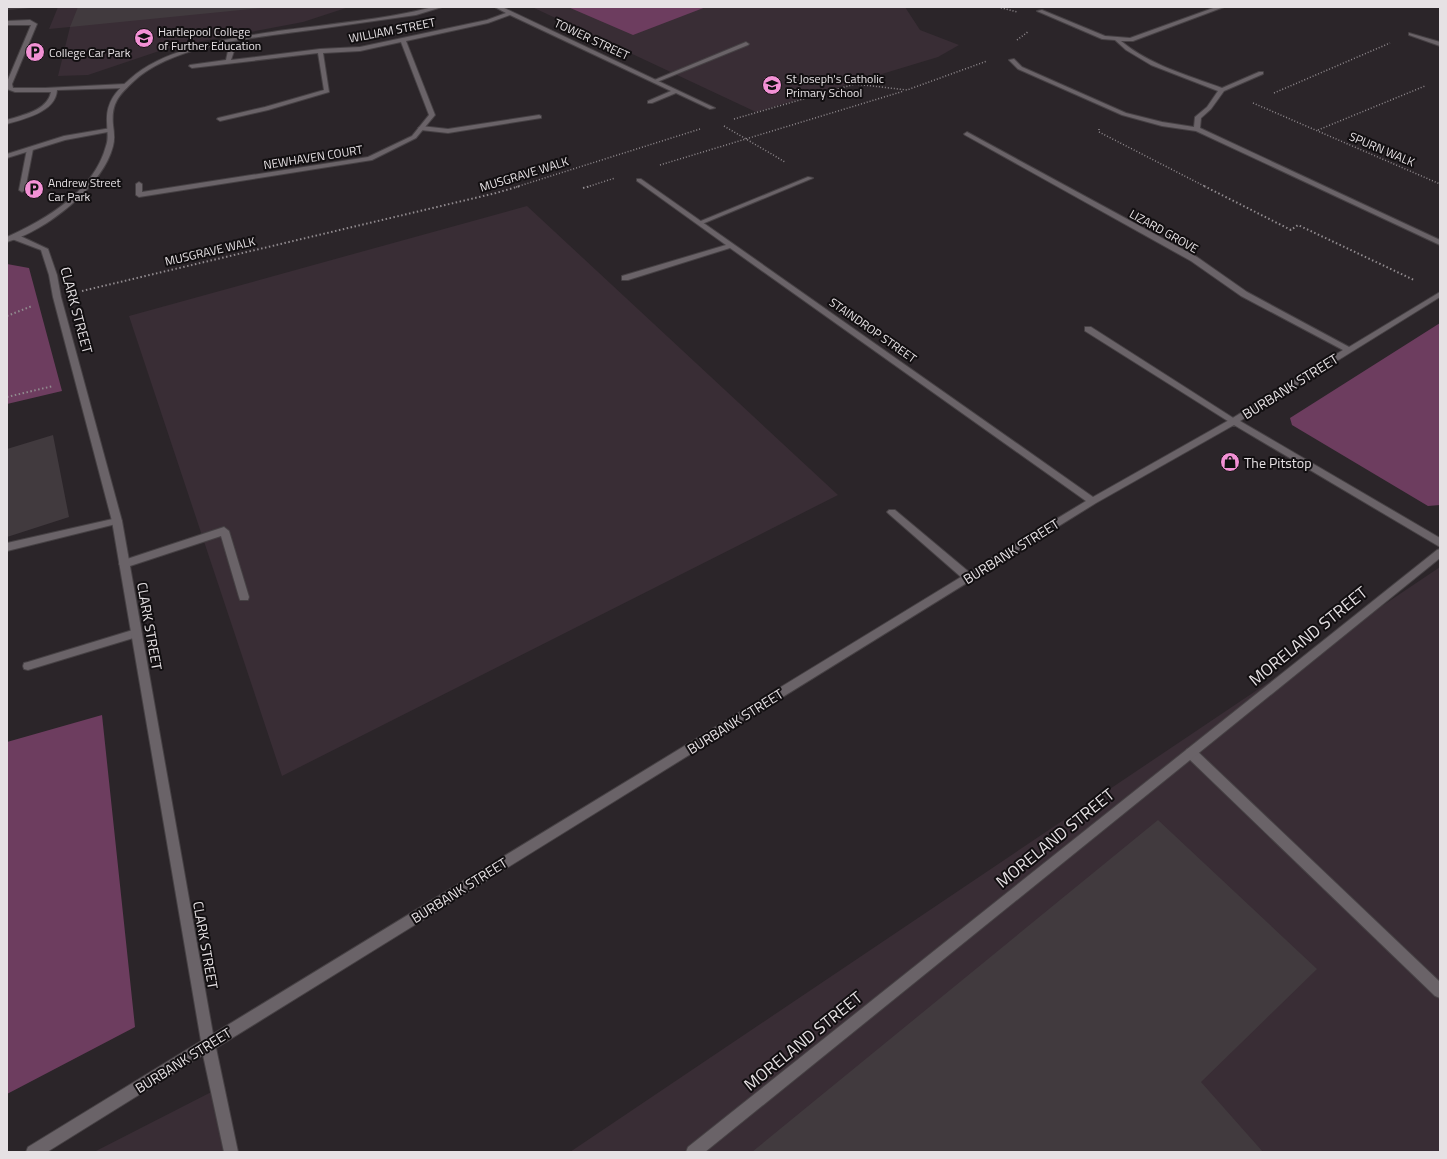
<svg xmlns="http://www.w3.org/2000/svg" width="1447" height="1159" viewBox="0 0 1447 1159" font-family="'Titillium Web',sans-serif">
<rect width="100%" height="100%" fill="#2b2529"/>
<path fill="#392d35" d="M58,7h291l-46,15 -132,25 -83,28 -30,1 12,-49 -21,2z
M532,7h373l15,23 39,15 -21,12 -182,55z
M527,206l311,289 -556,281 -153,-460z
M1440,567v585h-870z
M225,1085l8,67h-139z"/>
<path fill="#6d3d5f" d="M568,7h138l-73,28z
M7,264l22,4 33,123 -55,13z
M1440,323v182l-12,1 -136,-81 -2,-7z
M102,715l33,312 -128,67v-352z"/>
<path fill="#413a3e" d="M7,7h23v1l-23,2z
M78,7h184v1l-192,19z
M53,435l16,82 -62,20v-88z
M1158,820l159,149 -116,113 62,70h-511z"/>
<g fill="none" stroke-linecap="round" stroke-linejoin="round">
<g stroke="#464144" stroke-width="2">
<path id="service" d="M30,20l7,4 -25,60 1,4h32l80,-4 3,2 -3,2 -68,2c-1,22 -33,29 -50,34v-4c15,-5 40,-9 44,-28h-36l-8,-3v-7l24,-57h-24v-4z
M1409,33l31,9v4l-31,-11z
M746,42l3,2 -1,1 -91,37 -5,-1z
M539,115l2,1v2l-93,15 -27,-3 -3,-2 3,-2 27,3z
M30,147l3,2 -8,41 -3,2 -3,-2 8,-41z
M808,177l5,1 -111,46 -6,-1z
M1085,327h6l147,94 -4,3 -3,-1 -146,-92z
M117,518l3,1 2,2 -2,2 -113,28v-8z
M224,527l5,4 20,66 -1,3h-8l-1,-3 -18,-61 -97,32 -5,-4 2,-3z
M136,629l4,1 1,3 -1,3 -112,34 -4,-1 -1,-3 1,-3 4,-1z
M1191,748l4,1 245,233v16l-5,-2 -248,-239 -2,-4 2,-4z"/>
</g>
<g stroke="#464144" stroke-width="2">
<path id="minor" d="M495,7h7l213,101 -5,1 -34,-16 -24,10h-4v-2l23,-10 -161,-76 -22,8 -82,18 29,74 -19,23 -44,22 -233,37 -3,-2v-11l3,-2 3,2v8l226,-35 44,-21 17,-21 -28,-73 -41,9 -37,2 6,39 -61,18 -48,11 -3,-2 1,-1 47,-11 59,-17 -6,-37 -126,15 -3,-2 1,-1 36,-5 2,-9 3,-2 3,2 -3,9 89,-11 40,-2 127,-27 19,-7z
M1216,7h8l-91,34h-12c29,24 66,34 101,47l37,-16h4v2l-39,17 -13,18 -10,9 -1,10 240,112v5l-244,-114 -34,-5 -40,-11 -104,-46 -9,-9 5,-1 8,8 104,46 36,9 32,5 1,-10 12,-10 11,-16 -67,-26 -25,-15 -11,-10 -13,-1 -65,-28 5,-1 63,26 25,2z
M111,128l2,1v2l-48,9 -58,18v-4l57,-18z
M967,132l230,125 50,35 102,55 91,-55v5l-200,124 200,117v9l-206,-122 -138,78 -880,545 22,104h-14l-21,-97 -156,97h-21l2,-5 173,-106 -89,-520 -59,-224 -4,-22 -8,-25 -29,-11v-4h6l30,14 9,26 4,22 61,224 91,513 748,-457 -72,-63 -2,-2 2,-2h6l74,62 117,-71 -356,-253 -102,32h-6v-4l104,-31 -89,-64v-2h4l452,318 138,-78 112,-69 -102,-54 -50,-35 -226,-126 -1,-1z
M1440,549v9l-735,594h-19l2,-5 749,-597z"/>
</g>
<g stroke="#464144" stroke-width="2">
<path id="tertiary" d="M433,7h9l-26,8c-35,5 -70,10 -105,15 -52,7 -137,14 -177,51 -15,14 -23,22 -21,44 1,7 2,14 0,21 -10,40 -67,85 -106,96v-5c40,-18 87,-46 99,-91 3,-8 1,-16 1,-24 -1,-20 9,-31 23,-43 34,-32 103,-41 148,-48 51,-7 105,-11 155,-24z"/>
</g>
<path stroke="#918b8f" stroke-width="1.5" stroke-dasharray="1 2" stroke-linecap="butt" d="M998,7l19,5
M1017,40l12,-9
M1274,93l116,-50
M1253,103l187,81
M734,119l121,-35 52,6 80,-29
M724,126l61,36
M1099,129v3l107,55
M1318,130l107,-44
M660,165l244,-74
M516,187l184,-58
M587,187l28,-9"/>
<path stroke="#918b8f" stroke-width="2" stroke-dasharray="1.5 2.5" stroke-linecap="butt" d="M1204,186l87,44 7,-5 116,55
M583,188l8,-2
M82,291l414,-98 24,-7
M7,316l25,-10
M7,397l46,-11"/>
<use href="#service" fill="#6a6368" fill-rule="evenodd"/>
<use href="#minor" fill="#6a6368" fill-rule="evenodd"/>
<use href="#tertiary" fill="#6a6368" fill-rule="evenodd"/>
</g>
<defs>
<g id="university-disc" transform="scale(1)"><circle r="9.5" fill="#f391d5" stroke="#120f11"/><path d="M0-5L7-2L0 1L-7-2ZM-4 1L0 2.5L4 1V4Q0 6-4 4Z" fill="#111"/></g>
<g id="parking-disc" transform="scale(1)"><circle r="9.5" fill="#f391d5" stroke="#120f11"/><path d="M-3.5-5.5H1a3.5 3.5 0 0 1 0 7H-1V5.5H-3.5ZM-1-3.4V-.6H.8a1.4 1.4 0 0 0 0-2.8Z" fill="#111"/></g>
<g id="school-disc" transform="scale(1)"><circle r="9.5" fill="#f391d5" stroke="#120f11"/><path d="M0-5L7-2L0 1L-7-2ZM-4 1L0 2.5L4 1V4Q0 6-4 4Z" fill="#111"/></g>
<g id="shop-disc" transform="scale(1)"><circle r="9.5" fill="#f391d5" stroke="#120f11"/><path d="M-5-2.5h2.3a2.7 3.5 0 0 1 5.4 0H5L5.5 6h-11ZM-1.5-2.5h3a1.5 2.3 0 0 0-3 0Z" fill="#111"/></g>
</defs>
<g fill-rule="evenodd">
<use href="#university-disc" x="144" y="38"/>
<use href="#parking-disc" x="35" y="52"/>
<use href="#school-disc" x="772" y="85"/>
<use href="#parking-disc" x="34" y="189"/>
<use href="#shop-disc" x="1230" y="462"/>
</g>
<g text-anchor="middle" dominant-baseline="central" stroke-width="4" stroke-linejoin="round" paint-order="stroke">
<g font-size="12" fill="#e6e1e4" stroke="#120f11">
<text transform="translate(392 30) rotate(-11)">WILLIAM STREET</text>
<text transform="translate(592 39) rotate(25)">TOWER STREET</text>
<text transform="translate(1382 149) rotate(23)">SPURN WALK</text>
<text transform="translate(313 157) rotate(-9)">NEWHAVEN COURT</text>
<text transform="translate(524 174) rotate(-17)">MUSGRAVE WALK</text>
<text transform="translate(1164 231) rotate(29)">LIZARD GROVE</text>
<text transform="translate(210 251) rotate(-13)">MUSGRAVE WALK</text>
<text transform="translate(873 330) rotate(35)">STAINDROP STREET</text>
</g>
<g font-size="12" fill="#e6e1e4" stroke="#120f11" text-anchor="start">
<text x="158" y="31">Hartlepool College<tspan x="158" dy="14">of Further Education</tspan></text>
<text x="49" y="52">College Car Park</text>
<text x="786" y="78">St Joseph's Catholic<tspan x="786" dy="14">Primary School</tspan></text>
<text x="48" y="182">Andrew Street<tspan x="48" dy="14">Car Park</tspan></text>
</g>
<g font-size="14" fill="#e6e1e4" stroke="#120f11">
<text transform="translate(77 310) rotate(75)">CLARK STREET</text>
<text transform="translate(1290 386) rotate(-32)">BURBANK STREET</text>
<text transform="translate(1011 551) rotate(-32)">BURBANK STREET</text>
<text transform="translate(150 626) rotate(80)">CLARK STREET</text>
<text transform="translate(735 721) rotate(-32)">BURBANK STREET</text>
<text transform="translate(459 890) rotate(-32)">BURBANK STREET</text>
<text transform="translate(206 945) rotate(80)">CLARK STREET</text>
<text transform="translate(183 1060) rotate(-32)">BURBANK STREET</text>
</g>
<g font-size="14" fill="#e6e1e4" stroke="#120f11" text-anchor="start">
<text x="1244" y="462">The Pitstop</text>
</g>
<g font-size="17" fill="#e6e1e4" stroke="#120f11">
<text transform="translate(1308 636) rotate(-39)">MORELAND STREET</text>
<text transform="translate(1055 838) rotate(-39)">MORELAND STREET</text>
<text transform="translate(803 1041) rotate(-39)">MORELAND STREET</text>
</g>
</g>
<rect width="1447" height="1159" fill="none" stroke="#e6e1e4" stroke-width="16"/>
</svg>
